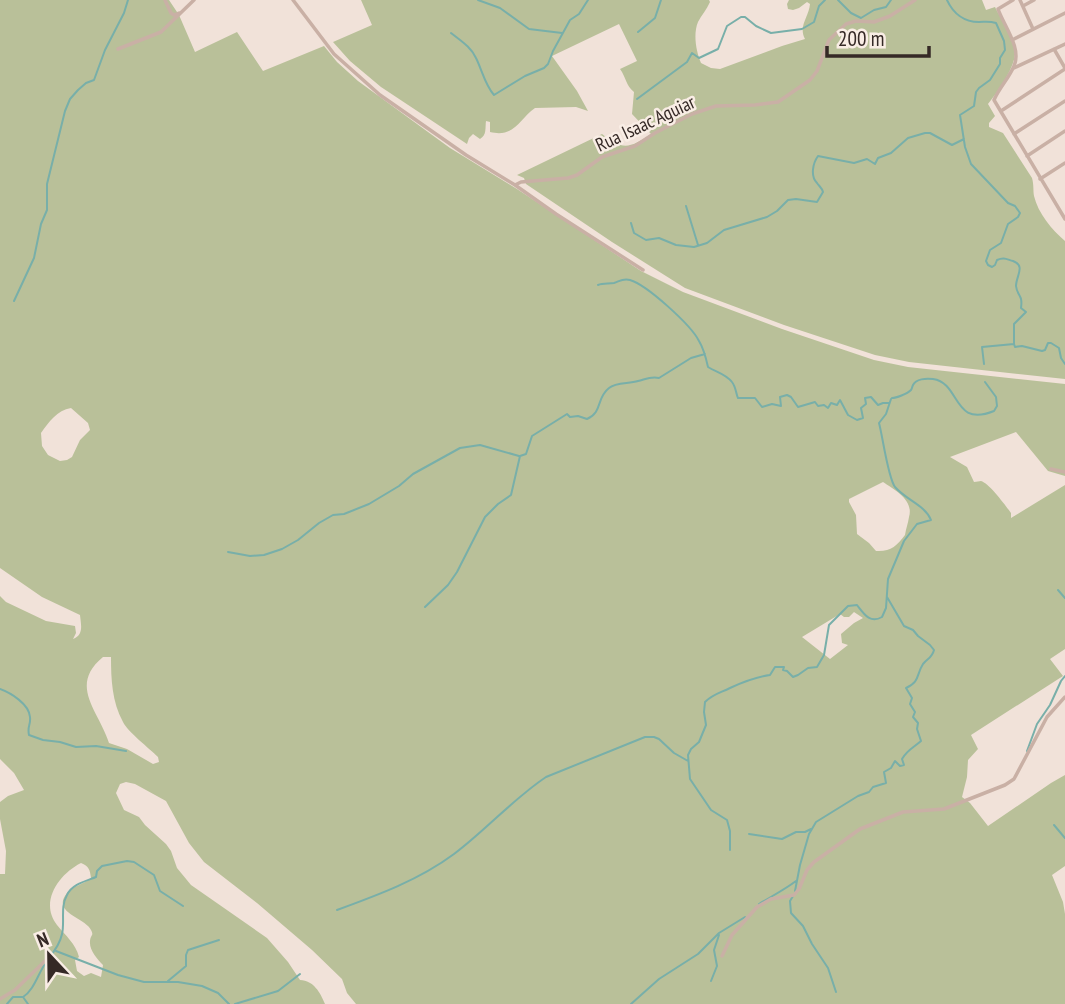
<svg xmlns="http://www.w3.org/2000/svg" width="1065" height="1004" viewBox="0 0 1065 1004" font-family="'PT Sans Narrow',sans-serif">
<rect width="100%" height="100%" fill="#f1e2d9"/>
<path fill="#b9c099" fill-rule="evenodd" d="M0,0h169l10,15 16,37 42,-20 26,39 61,-25 13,16 21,19 92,67 67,41 124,82 42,21 99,37 92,31 34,7 157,17v92l-17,-5 -32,-39 -66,25 17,10 7,15c3,0 5,-1 7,-1 8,2 25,25 30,32v5l54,-33v164l-15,10 13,17 -92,59 7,14 -10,11 -1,17 -5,20 8,6 18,23 63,-43 14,-8v91l-13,9 11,27 2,12v90h-709l-9,-11 -5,-14 -30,-29 -55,-47 -53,-41 -15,-19 -23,-42 -31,-17 -9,-2 -6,2 -4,9 8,17 15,7 6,8 21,19 5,7 6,17 14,17 76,53 21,24 12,18c14,1 20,12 25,24h-325v-130h5l1,-23 -6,-32v-17l8,-6 16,-6 -10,-17 -14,-14v-163l6,6 40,19 29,5 1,7 -3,6c11,-4 8,-14 7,-24l-38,-18 -42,-29zM71,408l17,15 2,7 -10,10 -8,17 -5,3 -7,1 -12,-6 -6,-9 -1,-13c8,-11 16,-23 30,-25zM883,482c12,8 31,18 26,35 -1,7 -3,11 -4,18 -8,11 -15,17 -29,16l-7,-8 -12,-9 -1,-19 -7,-13v-3zM854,612l9,6 -9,5 -13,11 1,9 6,2 -18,14 -28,-22 38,-23 4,3h5zM103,657h8c0,22 1,45 12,65 5,10 26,26 35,35l1,5 -6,2 -26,-15 -18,-6c-10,-32 -41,-57 -6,-86zM81,863c8,3 9,7 10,15 -7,6 -18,8 -24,15 -16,20 18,24 24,37 3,6 0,4 -1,11 -1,9 7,18 13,24l-2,12 -10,-4 -7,3 -7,-5 -2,-11 4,-3c-3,-13 -14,-22 -22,-32 -18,-23 2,-51 24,-62z
M361,0h348l1,2c-3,7 -9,14 -12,20 -5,12 -2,29 3,41l10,5 9,1 62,-23 23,-7c-7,-13 4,-22 5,-35l-3,-2 -8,6 -6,2 -5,-1 -1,-5 2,-4h193l4,10 9,-3c7,14 20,32 20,47 -1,15 -18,39 -27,50l7,12 -6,7v4l14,6 29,45c2,7 1,12 2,18 4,17 18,34 31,45v138l-156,-17 -34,-7 -91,-30 -99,-37 -73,-46 -86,-58 -2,-6 -7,-3 85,-41c21,17 28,14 49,0l-19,-20 2,-22c-8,-6 -8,-15 -14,-23l17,-8 -18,-37 -67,32 25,35 11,20 -12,-4 -41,1c-16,11 -20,30 -45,24v-10l-4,-1c-1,7 1,14 -6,18l-7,-5 -4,4 -2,6 -86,-57 -31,-26 -17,-19 39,-17z"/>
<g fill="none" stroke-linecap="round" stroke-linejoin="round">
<path stroke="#78afa9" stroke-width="2" d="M478,0l22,8 29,21 33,4
M838,0l13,13 10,5 13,-8 12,-3 5,-7
M947,0c6,13 17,22 32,22 6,0 10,-1 17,1l8,18 1,9 -5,8v6l-10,16 -11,8 -3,4 -2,14 -14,9 5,32 6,17 37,39 7,3 5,7 -2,4 -10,7 -7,19 -11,7 -4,11 2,4 4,2 3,-2 2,-5c7,-3 9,-1 16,1 13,5 3,15 3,25 1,10 7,8 5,22l5,4 -12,12v20
M638,32l17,-14 6,-18
M451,33c10,8 20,14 25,25 6,12 9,27 18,37l31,-19 19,-8 4,-4 5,-13 17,-31 9,-6 9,-14
M637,99l50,-37 5,-9 7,5 19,-9 9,-23 14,-9h4l11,9 15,7 31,-4 12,-7 5,-16 6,-6
M686,206l12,39
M631,223l3,10 12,7 13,-2 17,7 18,2 13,-4 17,-13 43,-13 10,-6 11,-11 8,-1 21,3 6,-10c-1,-4 -4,-6 -6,-9 -7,-7 -4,-20 1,-27l36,7 13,-4 8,5 3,-6 13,-5 17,-15 17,-5h5l22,12 12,-6
M598,285c5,-2 11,-1 16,-2 6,-2 9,-5 16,-3 17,5 61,45 69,61 5,8 7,17 9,26 8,5 18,7 24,15 4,5 4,12 6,16h17l7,9 10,-3 9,2 -1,-9 7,-2 4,2 7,10 17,-5 3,4 6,-1 4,3 3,-5 6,2 3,-5 8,15 9,5 6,-2 -2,-10 5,-4 -1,-6 6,-1 7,8 5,-2h6
M14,301l20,-43 7,-34 6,-14v-26l18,-73 5,-12 8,-9 8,-7 8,-3 11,-30 19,-37 4,-13
M984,364l-2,-17 32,-3 1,3 7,-1 20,5 3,-1 3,-7h3l8,5 2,10 4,6
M892,398c4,0 15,-4 19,-8 1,-1 1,-3 2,-5 3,-6 13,-7 20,-6 28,4 19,49 61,32l3,-5 -1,-9 -11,-15
M228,552l22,4 14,-1 18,-6 16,-9 21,-17 14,-8 11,-1 25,-10 30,-18 14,-12 47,-26 20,-3 39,11
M1058,590l7,8
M425,607l23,-22 9,-13 28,-55 13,-13 13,-9 9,-39 6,-2 6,-18 35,-22 3,3 8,-1 9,3c16,-7 9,-21 22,-31 7,-6 20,-4 29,-7 8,-2 13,-5 21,-3l32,-20 14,-4
M0,689c11,4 29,15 30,28 1,8 -3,9 -1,18l14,5 17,2 16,5 20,-1 30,5
M1027,751l10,-27 13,-19 11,-24 4,-5
M1054,825l11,13
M749,834l33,5 14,-7h9l6,-3
M730,850v-19l-3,-11 -16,-10 -21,-31 -2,-24 3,-6 8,-7 7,-17 -2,-13 1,-10c8,-8 15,-9 25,-14 13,-6 25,-11 40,-13l5,-8h9l-1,3 4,1 6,6 5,-2 10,-7 9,-1 7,-12 5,-30 19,-19 9,-1c7,9 13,19 25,12l4,-9 2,-29 16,-38 13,-17 14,-4c-6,-15 -25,-20 -36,-33 -7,-9 -12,-49 -16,-64l7,-9 5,-15
M795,891l5,-26 9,-31 7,-12 42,-26 11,-4 4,-5 13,-4 -2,-11 7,-4 4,-7 5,5 4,-1 -2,-6c5,-9 11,-11 19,-18l-4,-12 1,-6 -5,-6 2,-5 -5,-8 2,-6 -6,-10c14,-6 10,-13 17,-24 5,-6 9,-6 11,-14l-4,-5 -12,-9 -5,-6 -9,-4 -17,-29
M793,896l-3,5 1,12 12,13 9,18 16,24 8,24
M759,904c13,-8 25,-14 37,-23
M337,910c41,-15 82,-30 117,-56 32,-24 59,-55 92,-77l99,-40h9l5,2 15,14 14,8
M56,951l62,24 26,7h34l24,4 16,7 11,11
M48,959c6,-7 12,-15 14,-25 3,-12 -2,-27 5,-39 5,-11 19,-14 29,-18l1,-6 5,-5 25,-5 7,1 20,13 6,16 23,15
M168,981l18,-15v-11l2,-5 31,-10
M711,981l6,-15 -3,-16 5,-15
M23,997c11,-7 15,-23 22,-33
M23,997l5,7
M7,1004l6,-7h9
M235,1004l43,-13 22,-17
M631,1004l28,-25 39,-25 21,-21 26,-16"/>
<path stroke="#c9b0a5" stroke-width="3.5" d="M165,0l6,13 3,2 5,-2
M293,0l41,54 46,41 86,60 49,30 41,29 87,56
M1013,0l-15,9c6,17 24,39 16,57 -5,12 -15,22 -20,34l71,119
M1020,0l13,29
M1023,6l11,-6
M1012,40l53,-27
M118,49l43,-17 33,-32
M1054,49l11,19
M1014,68l51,-24
M1001,111l64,-42
M1014,134l51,-33
M1027,156l38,-25
M1040,179l25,-16
M515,185l6,-3 47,-4 9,-3 25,-18 33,-11 20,-13 37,-19 24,-8 39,-1 23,-3 32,-22 7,-9 12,-31 17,-16 10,-3 18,1 16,-6 25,-16
M1051,469l14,3
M722,956l10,-21 25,-28 14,-8 23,-4 5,-6 8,-19 7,-8 46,-33 43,-17 41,-3 61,-24 9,-6 33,-62 18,-20
M0,999l15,-9 31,-30"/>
</g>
<g text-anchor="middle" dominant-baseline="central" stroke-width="5" stroke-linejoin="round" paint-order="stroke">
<g font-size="19" fill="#352926" stroke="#f9ede5">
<text transform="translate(645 123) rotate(-25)">Rua Isaac Aguiar</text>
</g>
</g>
<g transform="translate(49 955) rotate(338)" stroke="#f9ede5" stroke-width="5" paint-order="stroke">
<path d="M0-5L12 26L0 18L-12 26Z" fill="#352926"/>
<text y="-10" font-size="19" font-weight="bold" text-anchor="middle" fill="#352926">N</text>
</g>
<path d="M827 46v10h102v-10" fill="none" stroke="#352926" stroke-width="3.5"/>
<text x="838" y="46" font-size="21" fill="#352926" stroke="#f9ede5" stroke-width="5" paint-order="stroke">200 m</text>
</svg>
